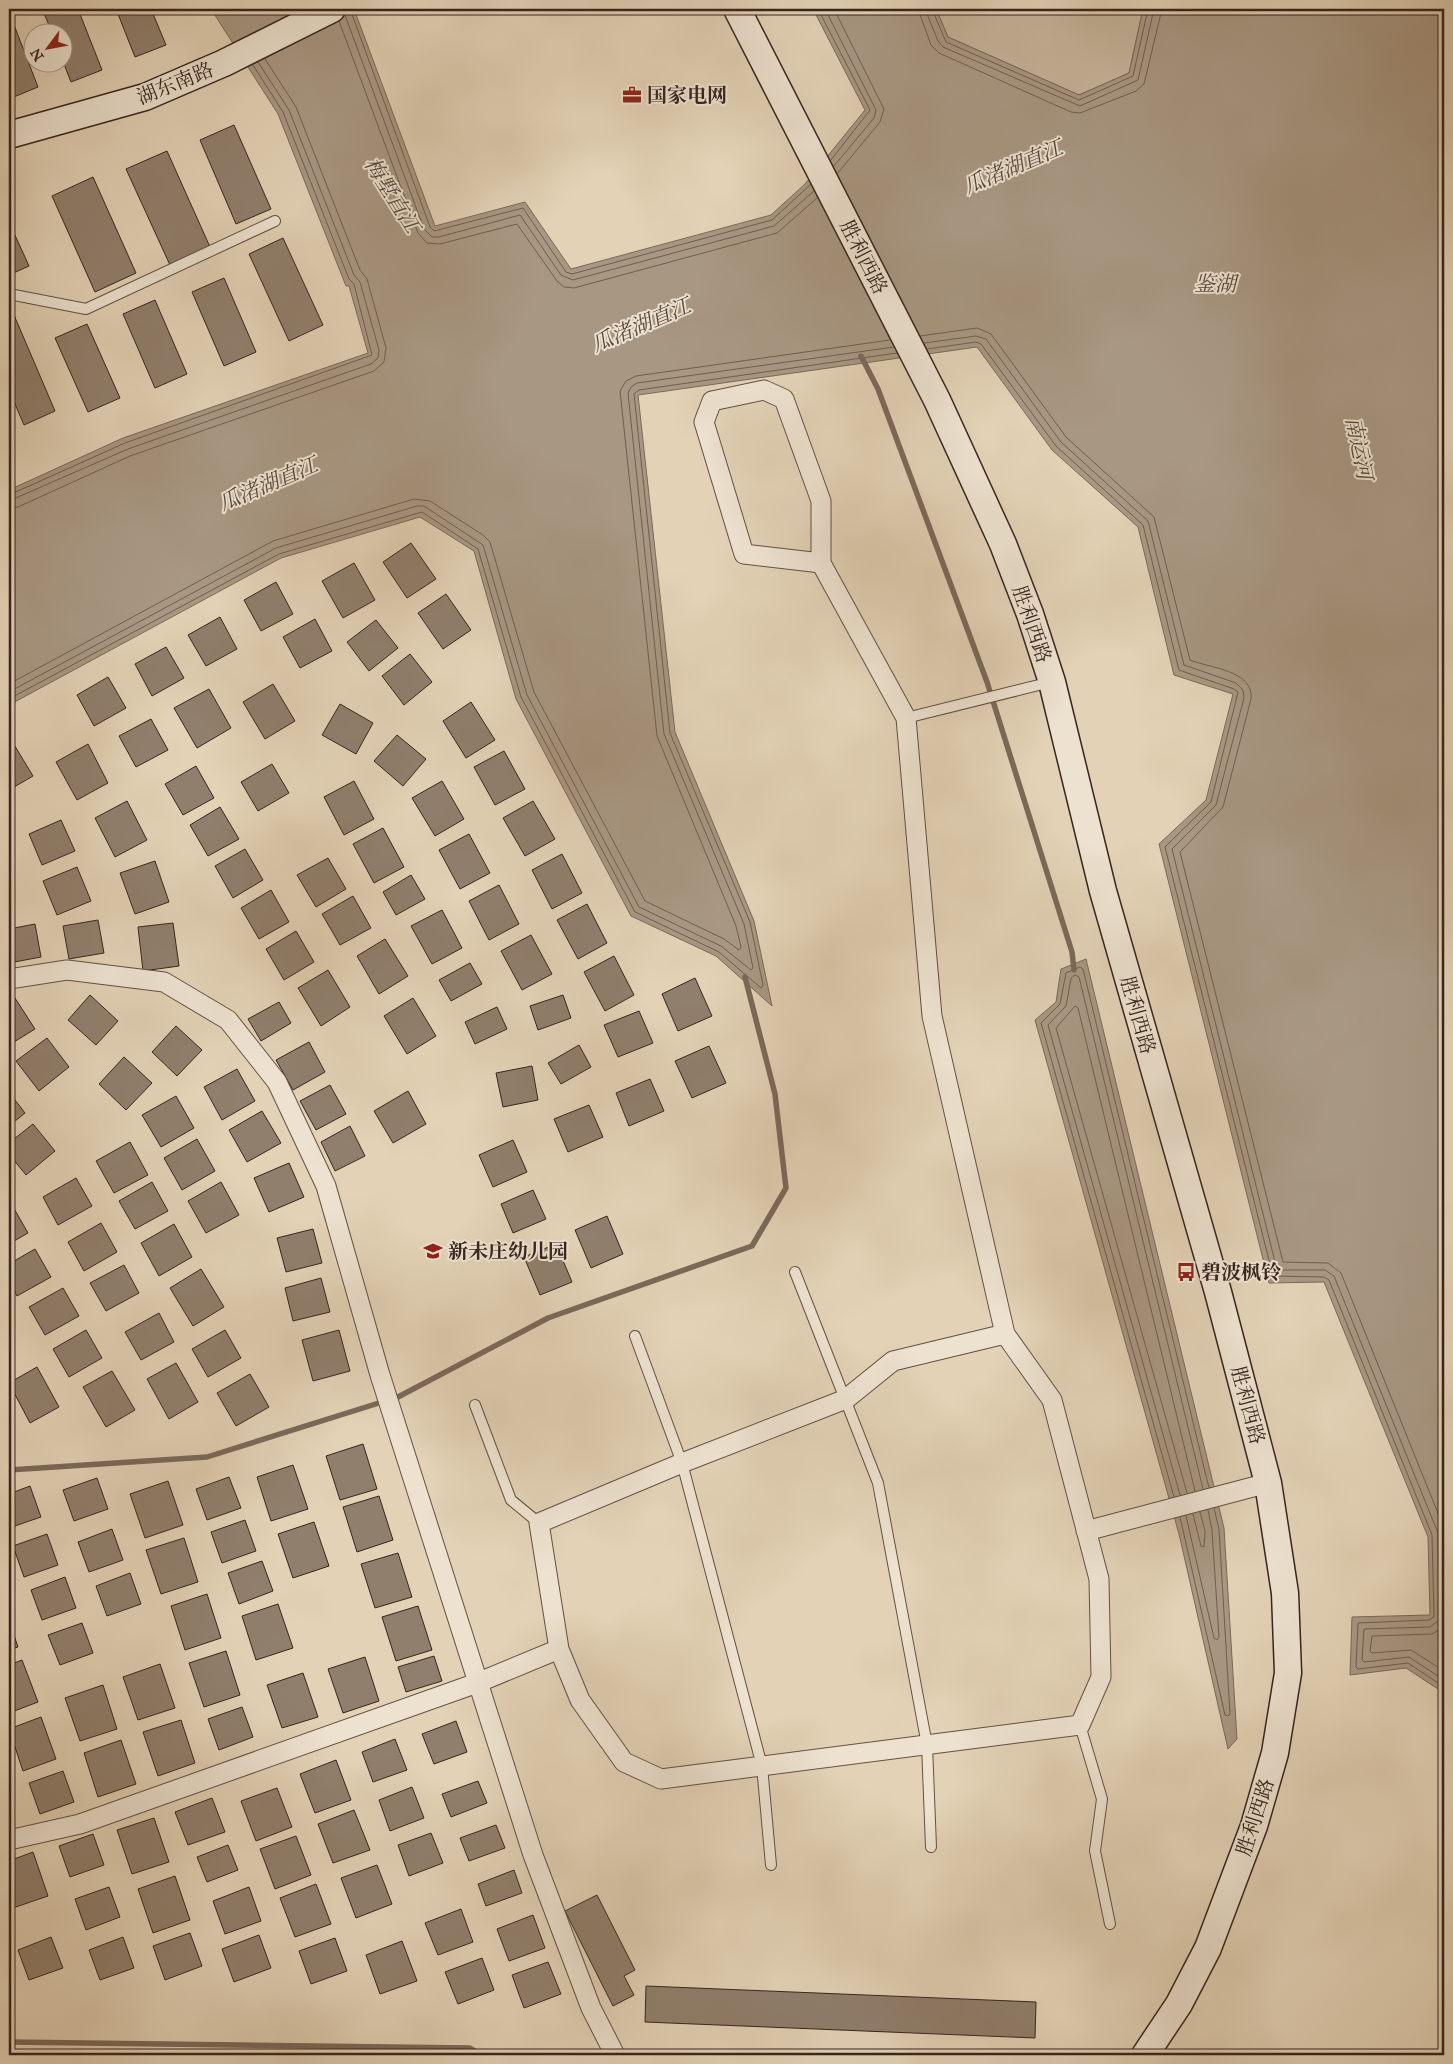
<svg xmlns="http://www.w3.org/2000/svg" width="1453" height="2064" viewBox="0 0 1453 2064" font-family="'IM FELL Great Primer','Noto Serif SC',serif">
<rect width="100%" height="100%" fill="#e3d2b6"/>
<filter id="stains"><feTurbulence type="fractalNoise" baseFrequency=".004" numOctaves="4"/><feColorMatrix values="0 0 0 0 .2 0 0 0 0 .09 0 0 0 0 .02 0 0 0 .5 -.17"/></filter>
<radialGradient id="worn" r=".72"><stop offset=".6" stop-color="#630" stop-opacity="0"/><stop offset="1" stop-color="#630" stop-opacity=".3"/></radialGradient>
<path fill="#c6b59c" stroke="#7e6d5d" d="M936,9h207l-14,64 -50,22 -131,-58z"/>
<path fill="#a89782" stroke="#7a695a" d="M211,9h143l81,217 90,-24 46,67 200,-54 34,-31 60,-74 -52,-101h123l12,28 131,58 50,-22 14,-64h301v1684l-38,-25 -56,7 2,-58 78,-2 -2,-78 -104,-255 -55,1 -110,-439 47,-44 27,-106 -59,-19 -36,-148 -86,-77 -75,-103 -339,48 37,337 79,189 18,85 -56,-50 -85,-40 -115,-217 -42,-148 -54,-34 -139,41 -272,147v-215l114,-52 245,-85 -19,-67h-3l-68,-172z
M1086,959l138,569 13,211 -9,10 -49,-215 -144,-514 21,-18 5,-33z"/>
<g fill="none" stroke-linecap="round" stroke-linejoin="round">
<path stroke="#6f5e50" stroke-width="1" d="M350,9l80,218 4,4 89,-23 43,64 6,2 200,-54 39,-36
M818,9l52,101 -39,50
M825,9l51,101 -2,8 -40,48
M834,9l50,100 -4,13 -43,52
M918,9l13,36 8,8 132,59 9,1 56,-22 8,-7 18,-75
M925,9l13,32 5,6 137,59 58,-26 16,-71
M932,9l14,33 133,58 54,-24 15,-67
M345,15l79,214 8,8h7l81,-22 41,60 12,5 201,-54 40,-35
M339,21l79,212 9,10 13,1 77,-20 40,57 7,6 10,1 203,-55 40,-35
M920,336l57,-8 14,6 75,103 88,80 36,143c19,8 64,10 61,39l-28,108 -43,45 103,410 45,1 13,10 103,255
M924,343l52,-7 10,3 75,103 87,79 36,144 52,18 7,7 1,8 -28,107 -44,44 105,421h48l9,6 104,257 1,87 -9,7 -66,2 -2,31 2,2 45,-5 35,23
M927,349l49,-7 5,2 75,102 87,79 36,145 55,19 4,3 -27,110 -46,45 108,429 51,1 5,3 103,255 2,82 -5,3 -71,3 -2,44 2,2 50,-6 36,24
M9,495l116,-52 247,-88 -18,-71 -5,-5 -66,-167 -30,-47
M9,501l119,-52 243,-85 7,-6 1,-8 -19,-68 -6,-7 -65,-165 -31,-48
M9,508l9,-1 112,-51 244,-85 10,-9 2,-14 -19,-69 -7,-9 -64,-163 -31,-48
M9,684l264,-143 141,-42 16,2 53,34 7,7 44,150 111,209 79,38 15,11 2,-3 -5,-21 -79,-190 -37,-345 6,-10 10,-5 254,-36
M9,692l267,-144 141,-42h7l59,39 44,150 112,212 82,39 30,24 2,-2 -9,-44 -80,-190 -36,-341 3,-6 6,-4 257,-36
M9,699l270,-145 143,-42 56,37 43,148 114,215 84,40 42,36 2,-3 -13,-63 -80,-189 -36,-339 5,-4 258,-37
M1187,1493l-131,-465 19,-22 3,2 117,483
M1180,1495l-132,-470 18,-19 5,-28 4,-3 4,2 124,512
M1174,1497l-133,-474 19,-19 6,-31 14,-6 3,2 126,519
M1193,1514l8,32 3,1 1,-16 -5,-19
M1186,1516l28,122 3,2 2,-3 -7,-107 -4,-20
M1180,1517l45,198 3,1 2,-2 -11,-185 -5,-21
M1444,1627l-12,7 -60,2 -2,15 2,2 39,-3 33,21"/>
<path stroke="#7a695a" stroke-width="5.5" d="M861,356l17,33 109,293 85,270 2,18
M9,1470l198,-13 191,-60 150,-79 204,-72 34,-58 -11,-94 -30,-117
M9,2042l461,6 11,7"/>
</g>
<path fill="#907f6d" stroke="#36251e" d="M42,9h36l24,61 -31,12 -9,-23v-27h-10z
M116,9h35l15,36 -31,12z
M9,12l29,75 -29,12z
M234,125l37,84 -35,15 -36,-84z
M167,151l43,96 -40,18 -44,-96z
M93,177l43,96 -41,19 -43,-96z
M9,222l20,44 -20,9z
M283,238l40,87 -34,16 -40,-87z
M224,278l32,74 -32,14 -32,-74z
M155,300l32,74 -32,14 -32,-74z
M11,308l44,103 -31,14 -15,-35v-81z
M87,324l33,74 -32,14 -33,-74z
M411,543l25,36 -29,19 -24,-36z
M354,563l21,37 -32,18 -21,-37z
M276,582l17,32 -32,17 -17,-31z
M446,594l25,36 -28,19 -25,-36z
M220,617l17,32 -31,17 -18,-31z
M315,619l17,32 -32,17 -17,-31z
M376,620l22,28 -29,23 -22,-29z
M166,647l18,31 -32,18 -17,-32z
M410,654l22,28 -28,23 -22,-29z
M108,677l18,31 -32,18 -17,-31z
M273,684l22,37 -30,18 -22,-37z
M209,689l22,39 -34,20 -23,-40z
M471,702l24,38 -29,18 -23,-37z
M340,704l33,19 -17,31 -34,-19z
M151,719l17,31 -32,17 -17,-31z
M397,735l29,24 -23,27 -29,-25z
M10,738l23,38 -24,14v-51z
M88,744l20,39 -31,17 -21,-38z
M504,751l21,38 -30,16 -21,-38z
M272,764l17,29 -31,18 -17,-29z
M196,766l18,32 -31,17 -18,-31z
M354,781l20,38 -30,16 -20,-38z
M442,781l22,38 -29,17 -23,-38z
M127,801l20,39 -32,17 -20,-39z
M533,801l22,38 -30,17 -22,-38z
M220,807l19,32 -31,17 -18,-31z
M61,820l14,31 -33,14 -13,-31z
M383,828l21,39 -30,16 -21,-39z
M469,834l21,39 -30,16 -21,-39z
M245,849l18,31 -30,18 -18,-32z
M562,854l20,39 -30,16 -20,-39z
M328,858l18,31 -30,18 -19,-32z
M155,861l14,41 -34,12 -15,-41z
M77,867l14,34 -34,14 -14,-34z
M411,875l14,24 -29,16 -13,-23z
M499,885l20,39 -30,16 -20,-39z
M271,890l18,32 -30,17 -18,-31z
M353,896l18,32 -31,17 -18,-31z
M587,904l20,39 -29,16 -21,-39z
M442,910l20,38 -30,16 -21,-38z
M98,920l6,33 -35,6 -6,-33z
M173,923l6,43 -36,5 -5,-44z
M35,924l6,33 -32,6v-34z
M296,931l18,31 -30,18 -18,-31z
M531,935l21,39 -30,16 -21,-39z
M385,939l23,37 -29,18 -22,-38z
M614,956l20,39 -29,16 -21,-39z
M470,963l12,21 -31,17 -12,-21z
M328,970l22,37 -29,19 -23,-38z
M695,978l17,38 -34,15 -16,-37z
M90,995l28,26 -22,24 -28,-25z
M563,995l8,23 -33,12 -8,-24z
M15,998l20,31 -26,16v-43z
M413,998l23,38 -29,18 -23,-38z
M279,1002l12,21 -30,18 -13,-22z
M497,1007l10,22 -32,15 -10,-22z
M639,1011l14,32 -35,14 -14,-32z
M176,1026l26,24 -25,26 -25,-24z
M47,1038l22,29 -30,24 -23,-30z
M309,1042l16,30 -32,18 -17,-30z
M579,1045l12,22 -30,17 -13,-21z
M709,1046l17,37 -34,15 -17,-37z
M124,1057l28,26 -26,27 -27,-26z
M532,1066l6,34 -35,7 -7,-34z
M237,1069l18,32 -33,19 -18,-33z
M650,1079l14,32 -35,15 -13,-33z
M330,1085l16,29 -30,16 -16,-29z
M408,1091l18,33 -33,19 -19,-32z
M9,1092l16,21 -16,13z
M176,1096l18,32 -33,19 -19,-32z
M589,1105l14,32 -35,15 -14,-33z
M262,1111l19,32 -34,19 -18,-32z
M33,1124l22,27 -29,24 -17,-21v-11z
M350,1126l15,30 -30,15 -14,-29z
M197,1139l18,32 -33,19 -18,-32z
M513,1140l14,32 -34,15 -14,-32z
M130,1142l18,33 -34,18 -18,-32z
M289,1163l15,34 -35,15 -15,-34z
M76,1178l16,28 -34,19 -15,-28z
M152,1182l16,29 -33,18 -16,-28z
M221,1182l18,33 -33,18 -18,-32z
M533,1190l13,29 -33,14 -12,-29z
M12,1205l16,28 -19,11v-37z
M607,1216l16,38 -32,14 -16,-38z
M101,1223l16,29 -33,19 -16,-29z
M174,1224l18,33 -33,19 -18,-33z
M313,1229l9,34 -36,9 -9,-34z
M556,1244l16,38 -32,13 -16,-38z
M35,1249l16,28 -34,19 -8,-16v-16z
M124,1265l15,28 -33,18 -16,-28z
M201,1269l23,38 -31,19 -23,-38z
M321,1278l9,34 -37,9 -8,-33z
M63,1288l16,28 -34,19 -16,-28z
M159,1313l15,29 -33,18 -16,-28z
M86,1330l16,28 -33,19 -16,-28z
M225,1330l16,28 -33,19 -16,-28z
M339,1330l11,41 -37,10 -11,-41z
M176,1363l22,39 -29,17 -22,-40z
M37,1367l22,40 -29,16 -21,-40z
M112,1371l23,39 -29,17 -23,-40z
M250,1374l19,33 -33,19 -19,-33z
M363,1444l14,45 -37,11 -14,-44z
M293,1465l15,44 -37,12 -14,-44z
M229,1477l12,31 -34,12 -11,-31z
M97,1478l11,31 -34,12 -11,-31z
M168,1481l15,44 -38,13 -15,-44z
M30,1486l11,31 -32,11v-34z
M379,1496l14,44 -36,12 -14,-45z
M245,1520l11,31 -34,12 -11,-31z
M314,1522l15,44 -36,12 -15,-44z
M112,1529l11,31 -34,12 -11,-30z
M47,1534l11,31 -34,12 -11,-31z
M184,1538l14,44 -37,12 -15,-44z
M398,1553l14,44 -37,11 -14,-44z
M262,1561l11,30 -34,13 -11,-31z
M130,1573l11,31 -34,12 -11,-30z
M65,1577l11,31 -34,12 -11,-30z
M207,1594l14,44 -36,12 -14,-44z
M278,1604l15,44 -37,12 -14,-44z
M418,1606l14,44 -36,11 -14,-44z
M9,1621l9,26 -9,3z
M82,1623l11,30 -33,12 -12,-30z
M226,1651l14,44 -36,12 -15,-44z
M434,1656l8,25 -36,11 -8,-25z
M365,1657l14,44 -36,12 -15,-44z
M22,1660l16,42 -29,11v-48z
M160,1664l15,44 -37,12 -15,-43z
M303,1673l15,44 -36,11 -15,-43z
M103,1685l14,44 -37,12 -15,-43z
M242,1707l11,30 -34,13 -11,-31z
M41,1717l15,42 -33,12 -14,-42z
M181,1720l14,43 -37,13 -15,-44z
M456,1721l11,31 -33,12 -12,-30z
M395,1739l12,31 -34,12 -11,-30z
M121,1740l15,44 -38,13 -14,-44z
M336,1760l15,40 -36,13 -15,-39z
M63,1771l11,31 -34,12 -11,-31z
M478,1781l9,22 -36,14 -9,-23z
M412,1787l12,31 -34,13 -11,-31z
M277,1788l15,39 -36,14 -15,-40z
M212,1798l13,34 -37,13 -13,-33z
M354,1810l16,40 -37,13 -15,-39z
M154,1818l15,44 -37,12 -15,-44z
M496,1825l9,23 -36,13 -9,-23z
M431,1833l12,30 -34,13 -11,-31z
M93,1834l11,31 -34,12 -11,-31z
M296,1836l15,39 -36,14 -15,-40z
M228,1845l10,25 -31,12 -10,-25z
M33,1852l15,44 -38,13 -1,-48z
M377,1865l15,39 -36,14 -15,-40z
M514,1870l8,23 -36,13 -8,-22z
M175,1876l15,44 -37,13 -15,-44z
M316,1884l15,40 -36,13 -15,-39z
M109,1887l11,30 -34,13 -11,-31z
M249,1887l12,34 -36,13 -12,-33z
M597,1895l38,75 -11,6 10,19 -21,11 -48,-95z
M461,1909l12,33 -35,13 -13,-32z
M533,1915l12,33 -36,13 -12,-32z
M190,1933l12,33 -37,14 -12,-34z
M259,1935l12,33 -37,14 -12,-33z
M51,1937l12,31 -34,12 -11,-30z
M123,1937l11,31 -34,12 -11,-30z
M335,1938l12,33 -36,13 -12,-33z
M402,1941l15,40 -37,13 -14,-39z
M482,1958l12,32 -36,14 -13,-32z
M548,1962l13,32 -37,14 -12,-33z
M646,1986l390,16 -1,36 -390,-16z"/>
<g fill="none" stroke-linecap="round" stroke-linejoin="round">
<g stroke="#615044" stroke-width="12">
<path id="lane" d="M9,294l77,15 189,-88
M906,718l145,-36
M795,1272l83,211 49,262 4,102
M635,1336l47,127 80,303 9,99
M475,1405l36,95 28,23
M1080,1725l22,74 -7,52 15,73"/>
</g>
<g stroke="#615044" stroke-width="21">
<path id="street" d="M821,563l-77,-9 -40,-132 8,-21 52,-11 20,9 37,102v62l85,155 26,298 73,318
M9,979l58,-9 97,12 64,38 49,62 49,104 54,189 153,480 58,153 24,47
M1005,1334l47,66 47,179 2,98 -21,48 -419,54 -37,-17 -44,-62 -21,-51 -20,-126 143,-60 164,-64 47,-38z
M1086,1531l182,-48
M9,1840l71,-16 397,-141 82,-34"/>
</g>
<g stroke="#36251e" stroke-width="29">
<path id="secondary" d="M737,9l200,391 66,144 27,70 22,68 51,209 115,401 50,191 17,110 3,80 -13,80 -21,73 -46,122 -29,56 -34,51
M9,135l136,-38 79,-34 108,-54"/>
</g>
<use href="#lane" stroke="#ede2d0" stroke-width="10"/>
<use href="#street" stroke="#ede2d0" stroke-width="19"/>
<use href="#secondary" stroke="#ede2d0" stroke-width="26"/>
</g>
<defs>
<g id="office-bare" transform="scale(1.5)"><path d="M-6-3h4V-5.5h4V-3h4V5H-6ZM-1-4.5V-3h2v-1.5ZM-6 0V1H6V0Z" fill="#8f2418" stroke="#ede2d0" stroke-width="2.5" paint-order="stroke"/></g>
<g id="school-bare" transform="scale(1.5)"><path d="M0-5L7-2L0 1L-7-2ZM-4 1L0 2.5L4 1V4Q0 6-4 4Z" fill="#8f2418" stroke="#ede2d0" stroke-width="2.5" paint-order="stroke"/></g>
<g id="bus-bare" transform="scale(1.5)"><path d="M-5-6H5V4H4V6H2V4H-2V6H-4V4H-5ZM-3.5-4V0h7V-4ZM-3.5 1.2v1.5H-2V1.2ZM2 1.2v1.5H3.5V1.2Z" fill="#8f2418" stroke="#ede2d0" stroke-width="2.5" paint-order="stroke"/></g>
</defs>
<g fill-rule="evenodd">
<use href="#office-bare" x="632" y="95"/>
<use href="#school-bare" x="433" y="1251"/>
<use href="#bus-bare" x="1186" y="1272"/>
</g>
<g text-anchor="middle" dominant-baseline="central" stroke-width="4" stroke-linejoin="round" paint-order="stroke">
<g font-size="20" fill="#36251e" stroke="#ede2d0">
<text transform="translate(175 83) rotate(-22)">湖东南路</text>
<text transform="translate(864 257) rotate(63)">胜利西路</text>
<text transform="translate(1032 624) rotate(71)">胜利西路</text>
<text transform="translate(1138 1015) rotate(74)">胜利西路</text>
<text transform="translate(1248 1405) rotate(75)">胜利西路</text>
<text transform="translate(1255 1817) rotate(-72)">胜利西路</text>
</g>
<g font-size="20" font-weight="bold" fill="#36251e" stroke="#ede2d0" text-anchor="start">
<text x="647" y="95">国家电网</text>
<text x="448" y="1251">新未庄幼儿园</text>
<text x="1201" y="1272">碧波枫铃</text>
</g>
<g font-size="21" font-style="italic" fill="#58473c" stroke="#ede2d0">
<text transform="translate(1013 167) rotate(-23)">瓜渚湖直江</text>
<text transform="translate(392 195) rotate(58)">梅墅直江</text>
<text x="1215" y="284">鉴湖</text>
<text transform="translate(641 325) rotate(-23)">瓜渚湖直江</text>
<text transform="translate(1359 448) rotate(79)">南运河</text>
<text transform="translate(268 484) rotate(-23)">瓜渚湖直江</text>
</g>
</g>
<rect width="1453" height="2064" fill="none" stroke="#e3d2b6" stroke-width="30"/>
<rect x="10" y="10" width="1433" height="2044" fill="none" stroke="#36251e" stroke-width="2.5"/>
<rect x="15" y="15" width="1423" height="2034" fill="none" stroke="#36251e"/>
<g transform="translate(48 48) rotate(238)"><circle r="24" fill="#ede2d0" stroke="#a49689"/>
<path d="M0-4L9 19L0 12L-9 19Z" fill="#8f2418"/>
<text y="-8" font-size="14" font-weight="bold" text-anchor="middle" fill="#36251e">N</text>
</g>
<rect width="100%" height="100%" filter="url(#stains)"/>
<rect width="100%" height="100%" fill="url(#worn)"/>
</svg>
